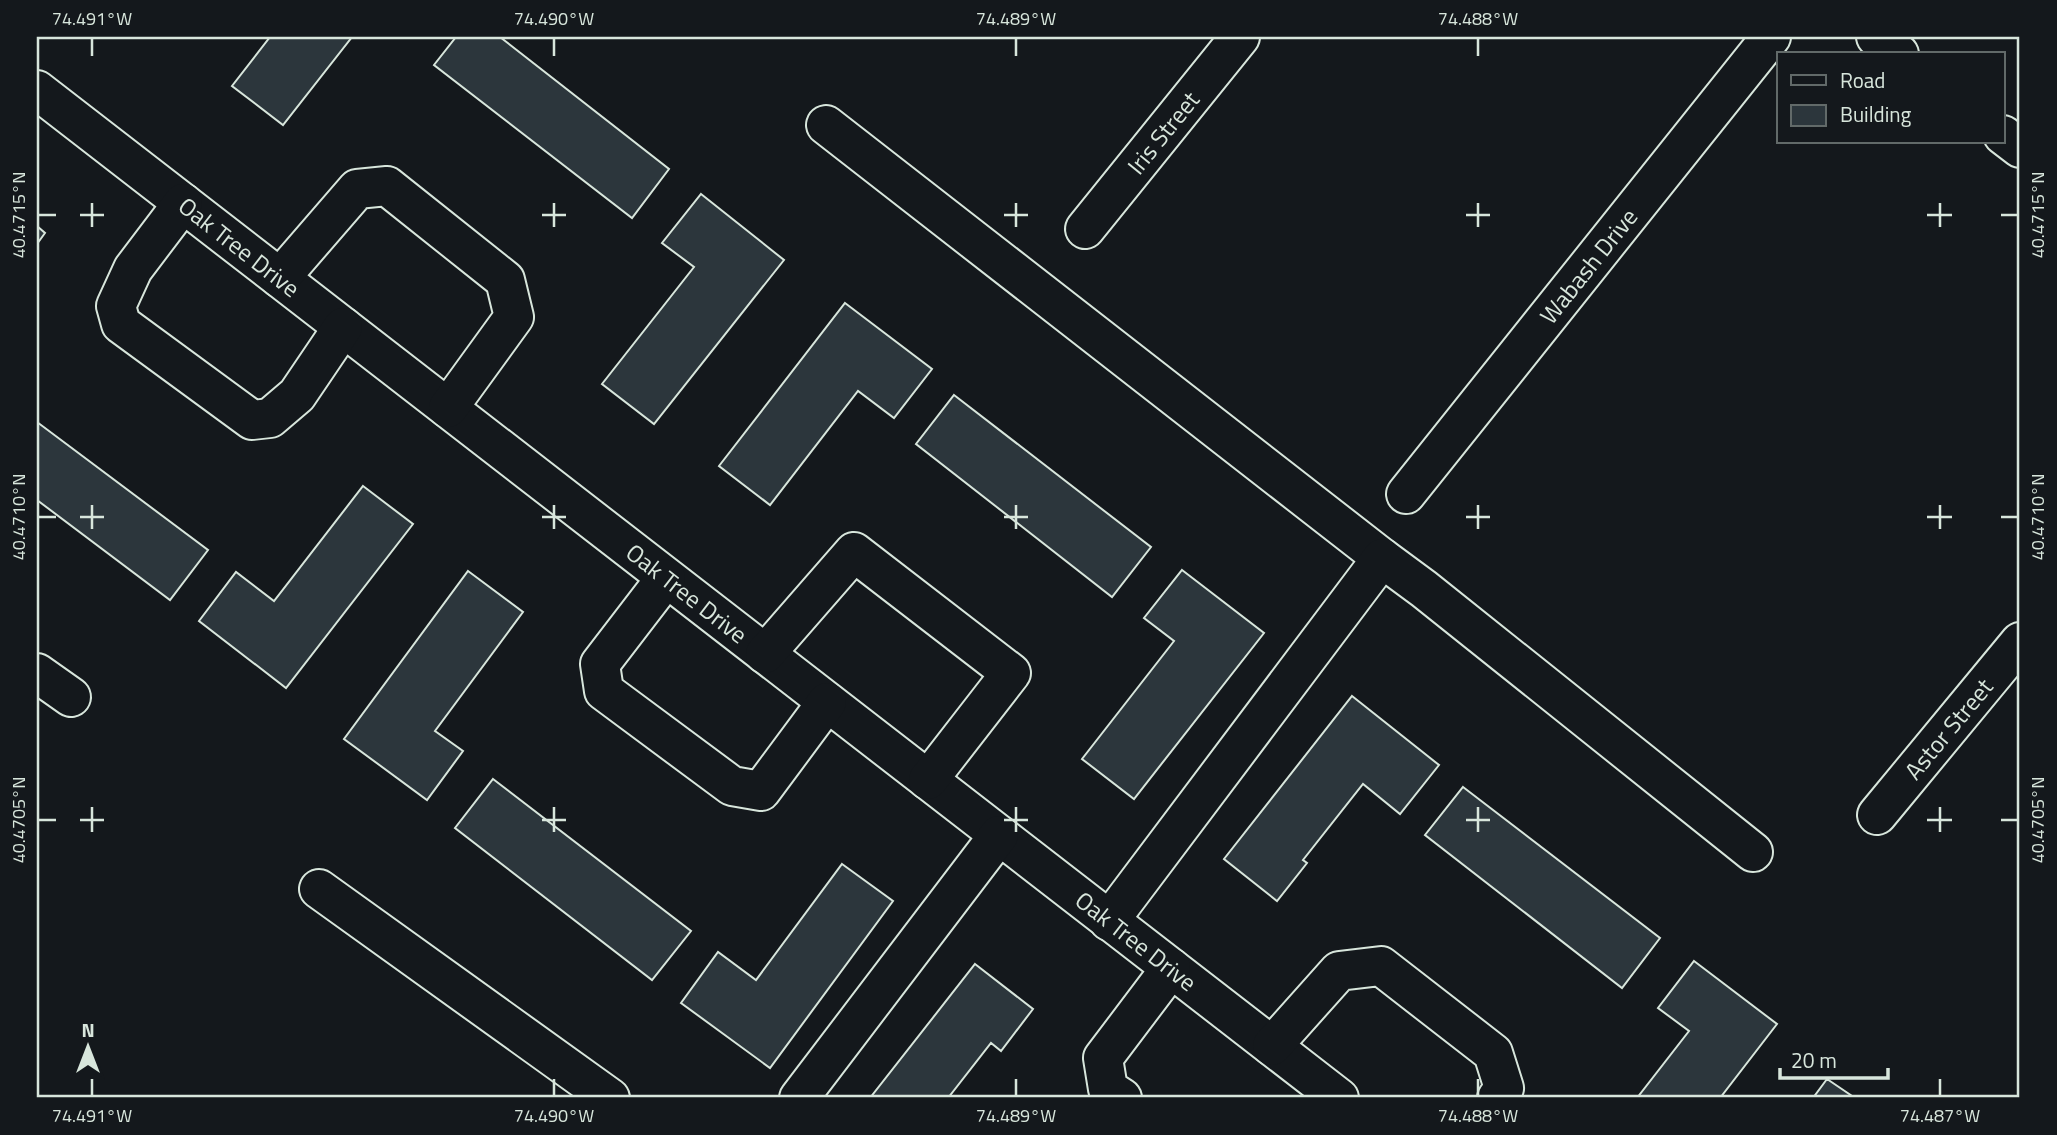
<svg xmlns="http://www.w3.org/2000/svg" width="2057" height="1135" viewBox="0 0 2057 1135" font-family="'Titillium Web',sans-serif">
<rect width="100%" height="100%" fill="#14181c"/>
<path fill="#2c363c" stroke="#d8e6dc" stroke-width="2" d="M270,37h82l-69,88 -51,-39z
M456,37h44l169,132 -37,49 -198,-153z
M701,194l83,66 -130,164 -52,-40 92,-117 -32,-24z
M37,226l8,7 -8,11z
M845,303l87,66 -38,49 -36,-27 -88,114 -51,-39z
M954,395l197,152 -39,50 -196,-153z
M37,422l171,128 -38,50 -133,-100z
M363,486l50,38 -127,164 -87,-67 37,-49 38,29z
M1182,570l82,63 -130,166 -52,-40 92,-118 -30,-23z
M468,571l55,41 -88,119 28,20 -36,49 -83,-61z
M1352,696l87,69 -39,49 -37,-30 -60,76 4,3 -30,38 -53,-42z
M493,779l198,152 -39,49 -197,-152z
M1463,787l197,151 -38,50 -197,-153z
M842,864l51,37 -123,167 -89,-65 37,-51 38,28z
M1694,961l83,63 -57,74h-83l52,-67 -31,-23z
M975,964l58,45 -32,42 -10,-8 -43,55h-78z
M1827,1079l28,19h-42z"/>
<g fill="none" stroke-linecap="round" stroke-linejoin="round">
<g stroke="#d8e6dc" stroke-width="42">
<g id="minor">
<path d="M1876,37l23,17"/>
<path id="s1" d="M37,90l1302,1008"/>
<path d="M826,125l556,433"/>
<path d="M2003,135l17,13"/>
<path d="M183,203l-50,66 -17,37 5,18 131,96 18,-2 27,-23 46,-68"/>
<path id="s2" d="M1085,229l155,-192"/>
<path d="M280,278l77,-89 30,-3 118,94 9,37 -66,91"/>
<path id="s3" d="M1406,494l365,-457"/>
<path d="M666,578l-66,86 4,27 128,95 29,5 66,-89"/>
<path d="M765,654l89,-102 157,121 -83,107"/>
<path d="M37,673l34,24"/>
<path id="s4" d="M1877,815l143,-173"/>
<path d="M319,889l291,209"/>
<path d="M1109,921l273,-363 42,31 329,263"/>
<path d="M1272,1046l67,-75 42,-5 112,87 11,35 -7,10"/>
<path d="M799,1098l200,-263"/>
<path d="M1122,1098l-14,-9 -5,-31 68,-90"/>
</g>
</g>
<use href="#minor" stroke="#14181c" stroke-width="38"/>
</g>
<path fill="none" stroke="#d8e6dc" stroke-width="2.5" d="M92,38v18M554,38v18M1016,38v18M1478,38v18M92,203v24M554,203v24M1016,203v24M1478,203v24M1940,203v24M38,215h18M80,215h24M542,215h24M1004,215h24M1466,215h24M1927,215h25M2001,215h17M92,505v24M554,505v24M1016,505v24M1478,505v24M1940,505v24M38,517h18M80,517h24M542,517h24M1004,517h24M1466,517h24M1927,517h25M2001,517h17M92,807v25M554,807v25M1016,807v25M1478,807v25M1940,807v25M38,820h18M80,820h24M542,820h24M1004,820h24M1466,820h24M1927,820h25M2001,820h17M92,1079v17M554,1079v17M1016,1079v17M1478,1079v17M1940,1079v17"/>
<g text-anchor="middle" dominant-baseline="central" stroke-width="5" stroke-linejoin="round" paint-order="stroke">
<g font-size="24" fill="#d8e6dc" stroke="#14181c">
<text stroke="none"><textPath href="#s2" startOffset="124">Iris Street</textPath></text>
<text stroke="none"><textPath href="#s1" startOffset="256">Oak Tree Drive</textPath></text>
<text stroke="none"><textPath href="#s3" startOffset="292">Wabash Drive</textPath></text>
<text stroke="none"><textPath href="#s1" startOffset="822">Oak Tree Drive</textPath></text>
<text stroke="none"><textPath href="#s4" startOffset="112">Astor Street</textPath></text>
<text stroke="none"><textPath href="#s1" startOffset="1390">Oak Tree Drive</textPath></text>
</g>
</g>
<rect width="2057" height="1135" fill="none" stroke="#14181c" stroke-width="77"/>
<rect x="1777" y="52" width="228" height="91" fill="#14181c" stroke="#626a69" stroke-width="2"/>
<rect x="1791" y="75" width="35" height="10" fill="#14181c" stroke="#626a69" stroke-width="2"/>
<text x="1840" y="88" font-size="21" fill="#d8e6dc">Road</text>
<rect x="1791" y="105" width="35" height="21" fill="#2c363c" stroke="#626a69" stroke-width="2"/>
<text x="1840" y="122" font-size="21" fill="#d8e6dc">Building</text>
<g transform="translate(88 1047)" stroke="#14181c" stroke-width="5" paint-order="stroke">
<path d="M0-5L12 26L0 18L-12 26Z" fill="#d8e6dc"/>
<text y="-10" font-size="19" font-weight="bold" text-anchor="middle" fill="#d8e6dc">N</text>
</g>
<path d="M1780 1068v10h108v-10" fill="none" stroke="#d8e6dc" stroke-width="3.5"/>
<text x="1791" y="1068" font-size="21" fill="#d8e6dc" stroke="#14181c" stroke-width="5" paint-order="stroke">20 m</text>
<rect x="38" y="38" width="1980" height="1058" fill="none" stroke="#d8e6dc" stroke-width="2.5"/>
<g font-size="18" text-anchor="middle" fill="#d8e6dc">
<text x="92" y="25">74.491°W</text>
<text x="554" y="25">74.490°W</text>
<text x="1016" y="25">74.489°W</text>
<text x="1478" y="25">74.488°W</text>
<text transform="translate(19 215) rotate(-90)" y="6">40.4715°N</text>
<text transform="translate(2038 215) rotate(-90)" y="6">40.4715°N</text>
<text transform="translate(19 517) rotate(-90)" y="6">40.4710°N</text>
<text transform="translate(2038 517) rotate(-90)" y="6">40.4710°N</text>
<text transform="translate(19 820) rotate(-90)" y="6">40.4705°N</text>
<text transform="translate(2038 820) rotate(-90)" y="6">40.4705°N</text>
<text x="92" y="1122">74.491°W</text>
<text x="554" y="1122">74.490°W</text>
<text x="1016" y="1122">74.489°W</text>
<text x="1478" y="1122">74.488°W</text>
<text x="1940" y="1122">74.487°W</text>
</g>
</svg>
